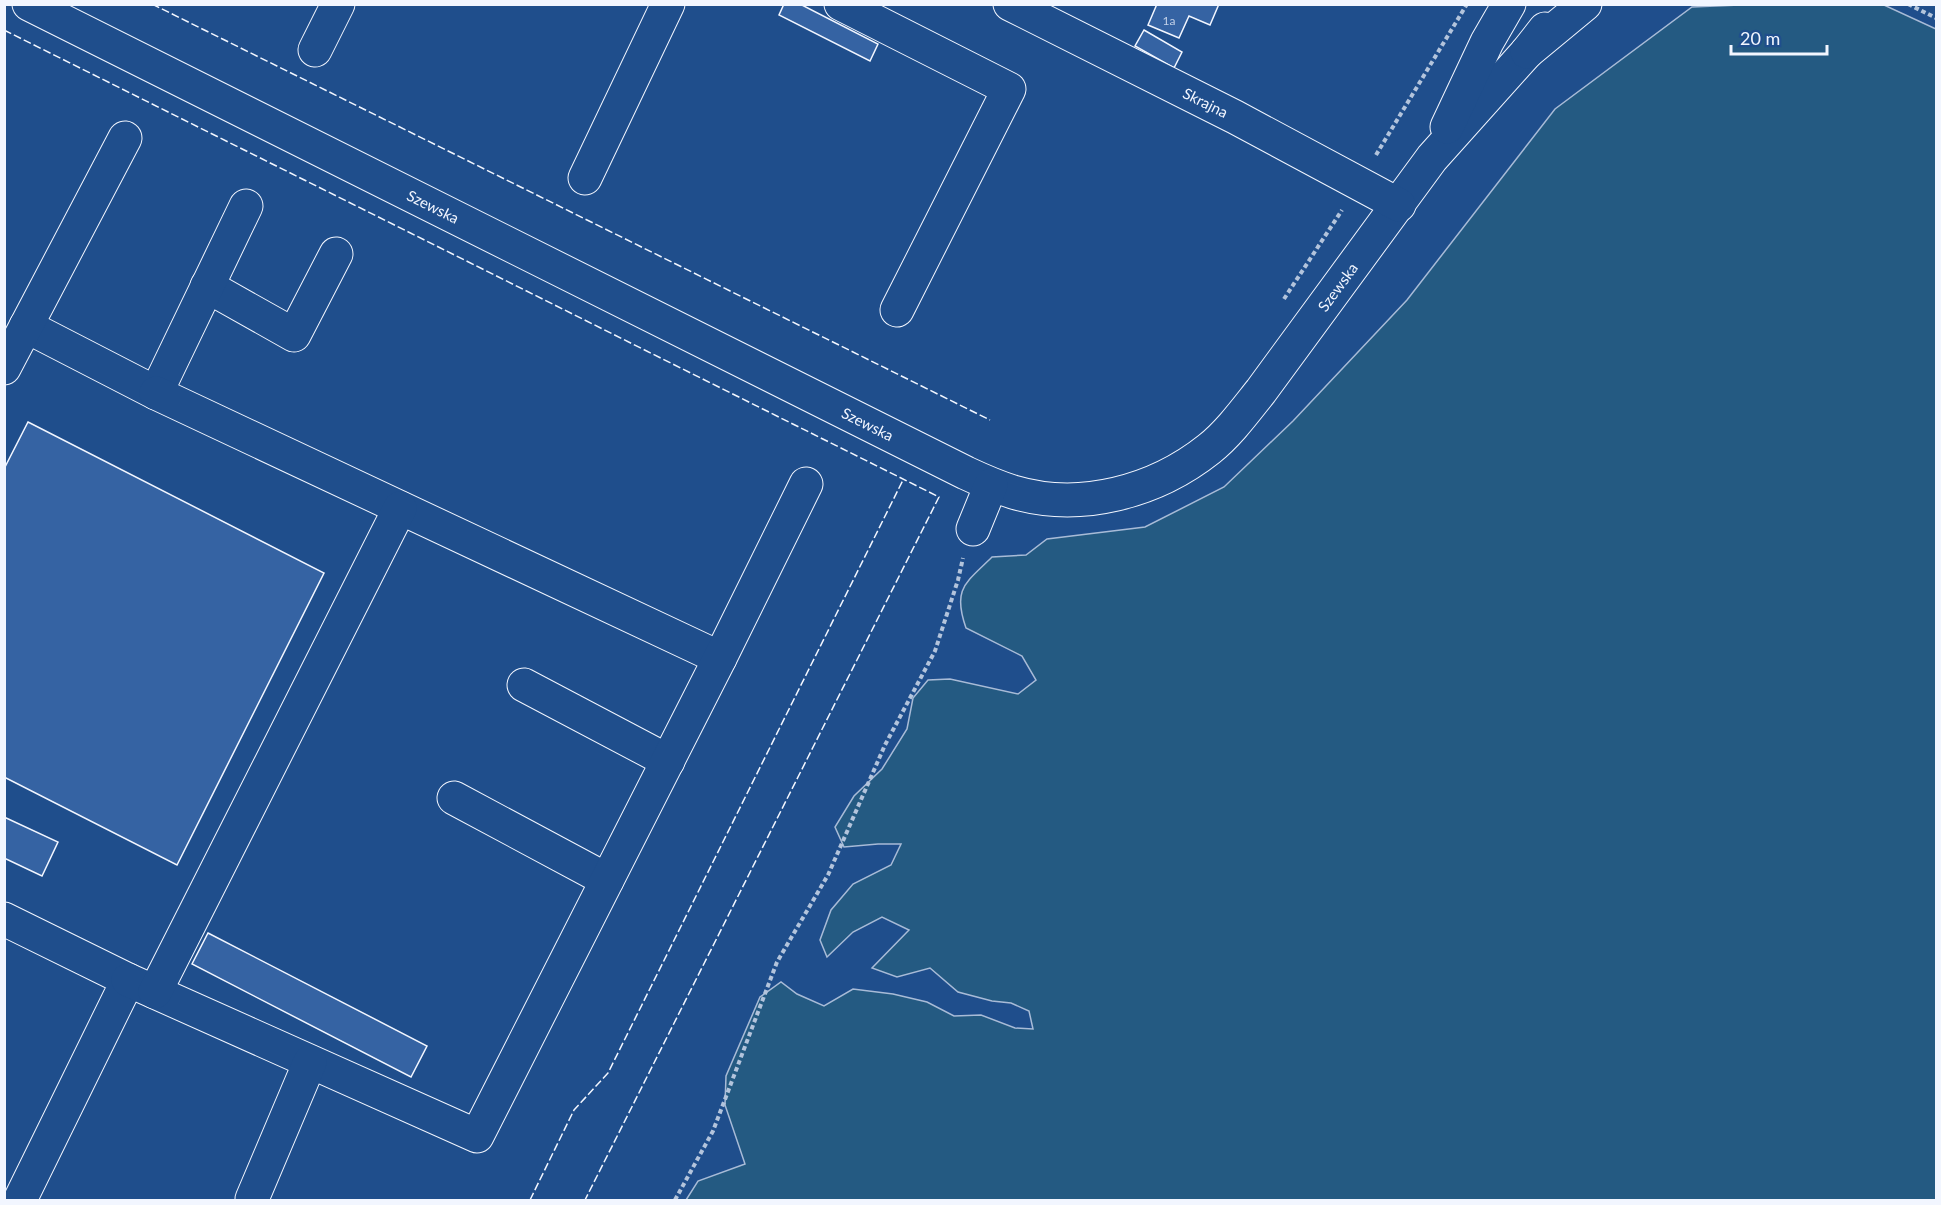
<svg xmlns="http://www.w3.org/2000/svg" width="1941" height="1205" viewBox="0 0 1941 1205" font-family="Lato,sans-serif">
<rect width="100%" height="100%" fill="#1f4e8c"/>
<path fill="#245a82" stroke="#a8bbd7" stroke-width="1.5" d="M1740,5h144l52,24v1171h-1250l12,-19 47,-17 -20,-59 1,-29 34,-79 21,-15 16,12 27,12 29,-17 40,5 34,8 27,14 27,-1 34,13 18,1 -4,-18 -18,-8 -19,-2 -34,-9 -28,-24 -33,9 -25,-9 37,-38 -27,-13 -29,15 -26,25 -7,-17 11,-30 22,-26 38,-19 10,-21h-23l-34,3 -9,-20 19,-31 28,-27 25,-40 6,-31 15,-18 22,-1 68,15 18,-14 -14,-24 -56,-28c-14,-40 0,-45 26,-71l34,-2 21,-16 98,-12 79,-40 69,-66 114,-121 148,-191 137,-102z"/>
<path fill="#3563a3" stroke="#f2f6ff" stroke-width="1.5" d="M784,4h16l78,40 -8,17 -91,-46z
M1157,4h62l-9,21 -21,-9 -10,22 -31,-13z
M1144,30l38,22 -8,16 -39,-22z
M28,422l296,151 -147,292 -173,-88v-308z
M4,817l54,25 -16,34 -38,-18z
M208,933l219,113 -16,31 -219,-113z"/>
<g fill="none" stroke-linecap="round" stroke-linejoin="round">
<g stroke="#f2f6ff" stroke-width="35">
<g id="minor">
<path id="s1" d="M29,4l937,469c15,7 31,14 47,19 67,20 142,0 196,-43 20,-16 36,-38 52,-58l171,-233 95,-106 18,-23"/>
<path d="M841,4l168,85 -112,221"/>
<path id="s2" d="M1010,4l225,113 164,88"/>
<path d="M315,50l23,-46"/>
<path d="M1447,127l40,-85 22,-38"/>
<path d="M585,178l83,-174"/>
<path d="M207,286l87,49 42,-81"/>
<path d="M26,326l130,67 90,-187"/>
<path d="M4,368l121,-230"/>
<path d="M156,393l564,265"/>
<path d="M973,529l18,-44"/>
<path d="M524,685l144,76"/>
<path d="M454,798l153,82"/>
<path d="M4,919l124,61 -108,220"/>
<path d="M128,980l349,156 243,-478 86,-174"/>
<path d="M155,992l245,-484"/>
<path d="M252,1199l58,-137"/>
</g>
</g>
<g stroke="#f2f6ff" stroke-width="35">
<path id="major" d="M1527,52l58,-48"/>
</g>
<path stroke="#b3c4dc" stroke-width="4" stroke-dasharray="4.5 3" stroke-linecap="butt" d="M1908,4l28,14
M1376,155l91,-151
M1284,299l58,-89
M675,1200l38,-69 64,-169 51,-87 57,-130 50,-94 23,-71 5,-22"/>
<use href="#minor" stroke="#1f4e8c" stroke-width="33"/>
<use href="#major" stroke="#1f4e8c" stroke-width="33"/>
<path stroke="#f2f6ff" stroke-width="1.5" stroke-dasharray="8 3" stroke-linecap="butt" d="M152,4l838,416
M4,30l935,467 -354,703
M530,1200l44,-90 34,-37 295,-593"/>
</g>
<g text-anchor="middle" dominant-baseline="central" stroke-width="4.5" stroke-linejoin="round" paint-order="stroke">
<g font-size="12" fill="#c3d1e8">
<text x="1169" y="20">1a</text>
</g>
<g font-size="15" fill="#f2f6ff" stroke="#1f4e8c">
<text stroke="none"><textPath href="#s2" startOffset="219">Skrajna</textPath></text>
<text stroke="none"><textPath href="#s1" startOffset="452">Szewska</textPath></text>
<text stroke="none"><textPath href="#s1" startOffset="1514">Szewska</textPath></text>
<text stroke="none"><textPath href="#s1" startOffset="938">Szewska</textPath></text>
</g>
</g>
<rect width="1941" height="1205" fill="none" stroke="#f2f6ff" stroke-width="12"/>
<path d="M1731 45v9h96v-9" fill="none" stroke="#f2f6ff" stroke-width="3"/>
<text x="1740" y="45" font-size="18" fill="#f2f6ff" stroke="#1f4e8c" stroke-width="4.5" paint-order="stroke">20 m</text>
</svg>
